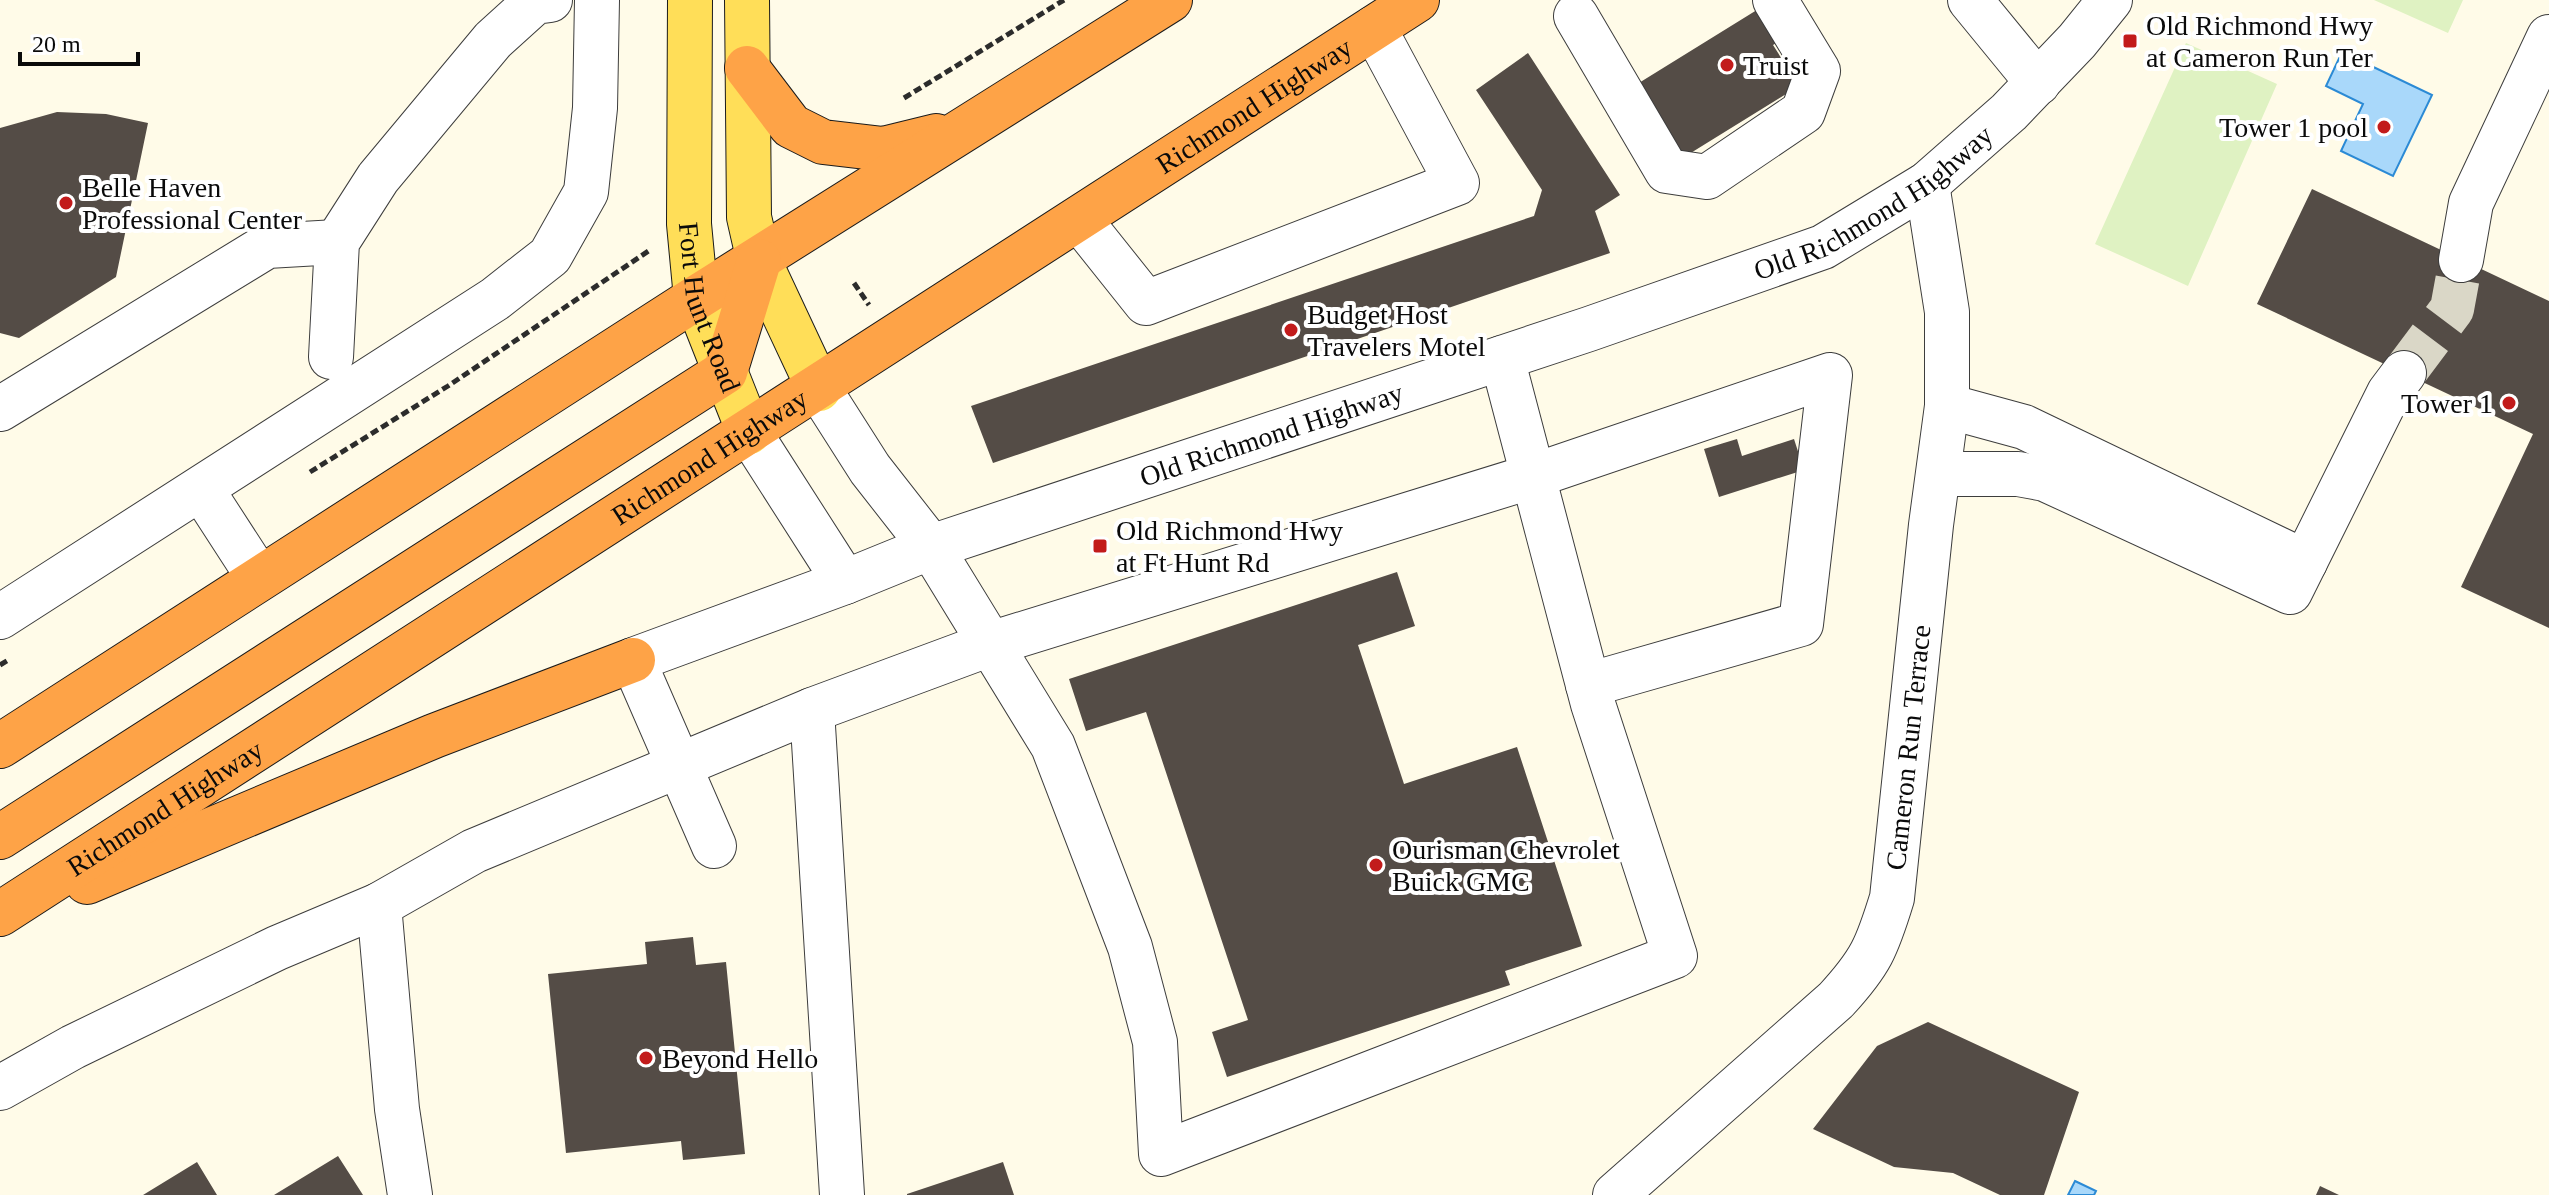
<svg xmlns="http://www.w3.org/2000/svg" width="2549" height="1195" viewBox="0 0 2549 1195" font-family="'Times New Roman',serif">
<rect width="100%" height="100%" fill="#fffbe8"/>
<path fill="#dff2c2" d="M2374,0h89l-15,33z
M2186,43l91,41 -89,202 -93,-42z"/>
<path fill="#a9d8fa" stroke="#2b8ad5" stroke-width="2" d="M2342,52l90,43 -39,81 -52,-25 22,-47 -37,-18z
M2075,1181l21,10 -2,4h-26z"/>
<path fill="#544c46" d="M1773,0l26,29 -26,16 26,41 -118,73 -47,-73z
M1528,53l92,142 -25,16 15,42 -617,210 -22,-57 563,-190 8,-26 -66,-100z
M57,112l49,2 42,9 -32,154 -97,61 -19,-5v-205z
M2312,189l237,112v327l-88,-41 72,-153 -276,-130z
M1737,439l5,17 52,-17 10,31 -85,27 -15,-48z
M1397,572l18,54 -57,19 46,139 113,-37 65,199 -77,25 5,14 -283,92 -15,-45 36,-12 -102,-308 -60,19 -17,-52z
M693,937l3,28 30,-3 19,192 -62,6 -2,-19 -115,12 -18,-179 99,-10 -2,-22z
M1928,1022l151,70 -35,103h-44l-47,-22 -59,-6 -81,-38 64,-83z
M338,1156l25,39h-89z
M197,1162l20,33h-74z
M1003,1162l11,33h-107v-1z
M2320,1186l19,9h-23z"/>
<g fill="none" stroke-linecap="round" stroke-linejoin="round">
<path stroke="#dad7c7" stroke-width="44" stroke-dasharray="44 22" stroke-linecap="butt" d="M2404,373l48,-64 9,-49"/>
<g stroke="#3d3d3d" stroke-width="46">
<g id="minor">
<path d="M1970,0l68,83"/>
<path d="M1576,16l91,155 40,6 96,-65 15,-41 -43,-71"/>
<path d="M1079,219l67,84 311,-120 -83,-155"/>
<path d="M2461,260l10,-57 78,-166"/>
<path d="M331,357l6,-115 41,-64 115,-138 42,-38 15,-2"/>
<path d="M819,389l51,80 61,78 122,199 77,201 25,95 6,112 514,-198 -82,-252 -91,-346"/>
<path d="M1947,406l77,21 281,135"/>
<path d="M0,409l267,-163 70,-4"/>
<path d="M749,432l96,150"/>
<path d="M1940,474h78l27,5 245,113 99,-199 15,-20"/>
<path d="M202,490l57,88"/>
<path d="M0,617l495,-318 55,-43 36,-64 9,-84 2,-108"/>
<path d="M812,710l30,485"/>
<path id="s1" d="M714,846l-81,-186 212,-78 86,-35 658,-218 234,-82 104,-63 82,-72 68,-71 33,-41"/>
<path d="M379,905l18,204 13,86"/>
<path d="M0,1088l73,-41 204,-99 102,-43 95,-54 338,-141 178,-66 543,-168 297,-101 -29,249 -213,61"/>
<path id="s2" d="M1615,1195l221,-195c35,-38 41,-53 56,-102l39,-373 16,-119v-94l-20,-128"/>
</g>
</g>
<g stroke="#1b1b1b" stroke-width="46">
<g id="major">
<path id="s3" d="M690,0l-1,224 7,74 53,134"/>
<path d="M747,0l2,217 10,44 60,128"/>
</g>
</g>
<g stroke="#1b1b1b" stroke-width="46">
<g id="highway">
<path d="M747,68l44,58 32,16 60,7 53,-13"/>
<path d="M0,746l696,-448 474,-298"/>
<path d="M0,837l725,-465 34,-111"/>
<path d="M87,882l347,-146 199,-76"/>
<path id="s4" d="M0,914l1417,-914"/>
</g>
</g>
<path stroke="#2c2c2c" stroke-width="5" stroke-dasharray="8 4" stroke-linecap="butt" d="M904,98l160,-98
M854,283l15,22
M310,472l138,-86 202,-136
M0,665l10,-6"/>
<use href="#minor" stroke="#fff" stroke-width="44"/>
<use href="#major" stroke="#ffde58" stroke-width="44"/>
<use href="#highway" stroke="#fea347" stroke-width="44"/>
</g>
<g fill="#c21b1b" stroke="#fff" stroke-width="3">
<rect x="2122" y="33" width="16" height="16" rx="4"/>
<circle cx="1727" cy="65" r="8"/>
<circle cx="2384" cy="127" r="8"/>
<circle cx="66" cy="203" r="8"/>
<circle cx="1291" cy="330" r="8"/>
<circle cx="2509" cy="403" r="8"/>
<rect x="1092" y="538" width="16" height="16" rx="4"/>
<circle cx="1376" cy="865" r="8"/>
<circle cx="646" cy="1058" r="8"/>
</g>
<g text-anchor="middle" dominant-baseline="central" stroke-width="8" stroke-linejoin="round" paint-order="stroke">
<g font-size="28" fill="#0a0a0a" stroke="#fff" text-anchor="start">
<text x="2146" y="25">Old Richmond Hwy<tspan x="2146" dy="32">at Cameron Run Ter</tspan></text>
<text x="1743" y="65">Truist</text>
<text x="2368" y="127" text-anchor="end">Tower 1 pool</text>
<text x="82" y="187">Belle Haven<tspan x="82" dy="32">Professional Center</tspan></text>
<text x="1307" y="314">Budget Host<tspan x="1307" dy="32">Travelers Motel</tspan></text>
<text x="2493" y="403" text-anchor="end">Tower 1</text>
<text x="1116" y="530">Old Richmond Hwy<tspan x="1116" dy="32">at Ft Hunt Rd</tspan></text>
<text x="1392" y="849">Ourisman Chevrolet<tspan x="1392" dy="32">Buick GMC</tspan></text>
<text x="662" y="1058">Beyond Hello</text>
</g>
<g font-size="28" fill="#0a0a0a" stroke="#fff">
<text stroke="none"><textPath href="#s4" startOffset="1492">Richmond Highway</textPath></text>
<text stroke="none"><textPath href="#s1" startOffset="1528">Old Richmond Highway</textPath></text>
<text stroke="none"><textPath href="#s3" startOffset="310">Fort Hunt Road</textPath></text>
<text stroke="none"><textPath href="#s1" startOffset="880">Old Richmond Highway</textPath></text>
<text stroke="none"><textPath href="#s4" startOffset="844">Richmond Highway</textPath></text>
<text stroke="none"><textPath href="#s2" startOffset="564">Cameron Run Terrace</textPath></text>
<text stroke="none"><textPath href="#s4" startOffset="196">Richmond Highway</textPath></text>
</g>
</g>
<path d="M20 52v12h118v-12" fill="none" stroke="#0a0a0a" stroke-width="4"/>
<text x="32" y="52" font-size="24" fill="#0a0a0a" stroke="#ffffff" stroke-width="6" paint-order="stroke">20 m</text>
</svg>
